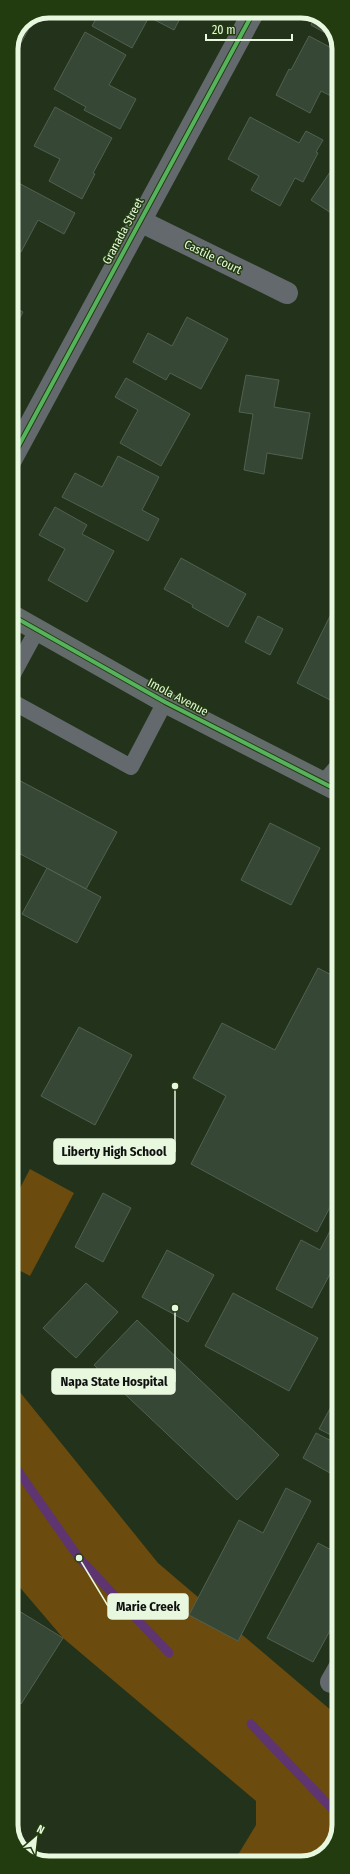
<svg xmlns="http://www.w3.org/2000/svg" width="350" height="1874" viewBox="0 0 350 1874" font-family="'Fira Sans Condensed',sans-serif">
<rect width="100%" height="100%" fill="#23321a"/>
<path fill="#6b4b0e" d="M30,1169l44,24 -44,83 -19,-10v-61z
M11,1381l147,182 181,154v108l-9,25 -24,13h-73l23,-38v-24l-193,-163 -52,-61z"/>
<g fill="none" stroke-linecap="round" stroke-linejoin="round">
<path stroke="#5e3570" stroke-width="9" d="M11,1461l68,97 90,95
M251,1724l88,92"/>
</g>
<path fill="#364736" stroke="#516150" d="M100,11h84l-10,19 -25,-13 -17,31 -40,-22z
M315,16l13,6 8,17 -25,-14z
M35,17l-23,43 -1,-1v-10l11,-27z
M85,32l41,23 -17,30 27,14 -16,30 -36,-19 2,-3 -32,-18z
M309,36l30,16v48l-18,-9 -11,22 -34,-18 13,-26 2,1z
M55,107l57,31 -19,35 2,1 -13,25 -33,-18 11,-22 -26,-13z
M250,117l49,26 7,-12 17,9 -7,12 2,1 -15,29 -8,-4 -15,28 -29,-16 8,-14 -31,-17z
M339,159v59l-28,-18z
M11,179l64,34 -11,21 -26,-14 -17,32 -10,-5z
M11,305l12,7 -12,23z
M187,317l41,22 -27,50 -31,-16 -4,7 -33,-18 15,-29 24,13z
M246,375l33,5 -5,27 36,6 -8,46 -35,-6 -3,21 -20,-4 9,-56 -14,-2z
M126,378l64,36 -29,52 -41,-23 18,-33 -23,-13z
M118,456l41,21 -17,33 17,9 -11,22 -86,-44 13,-24 27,14z
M55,507l32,18 -5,9 32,17 -27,51 -39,-22 17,-31 -26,-14z
M181,558l65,36 -18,33 -36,-20 1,-2 -29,-16z
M331,614l8,4v75l-5,9 -37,-19z
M258,616l25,13 -13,26 -25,-13z
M11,776l106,56 -31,57 -75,-40z
M270,823l50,25 -29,57 -50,-25z
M47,868l54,29 -24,46 -55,-29z
M318,968l21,11v211l-22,42 -126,-68 35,-68 -33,-18 29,-55 53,27z
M79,1027l53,28 -37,70 -54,-29z
M103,1193l28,15 -28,54 -28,-15z
M339,1214v43l-27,51 -36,-19 25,-49 19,10z
M167,1250l47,25 -26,47 -46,-25z
M86,1283l32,29 -42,46 -33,-30z
M233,1293l85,45 -29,53 -84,-45z
M137,1320l142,135 -42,45 -143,-135z
M333,1403l6,3v33l-20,-10z
M316,1433l23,12v33l-36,-20z
M286,1488l25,13 -73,140 -49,-26 50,-95 24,13z
M318,1543l21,11v60l-26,48 -46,-24z
M11,1606l52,32 -42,66 -10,-7z"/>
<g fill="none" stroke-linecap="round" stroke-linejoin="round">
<path stroke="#63696c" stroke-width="16" d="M11,678l26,-48
M11,701l120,66 34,-65"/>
<path stroke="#63696c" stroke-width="22" d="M140,221l147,72
M11,460l243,-449
M326,784l13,-15
M331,1682l8,-14"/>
<path stroke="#636b6a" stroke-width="22" d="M11,615l154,87 174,89"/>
<g stroke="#223c0f" stroke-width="6">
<path id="cycleway" d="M11,460l243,-449
M11,615l154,87 174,89"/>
</g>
<use href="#cycleway" stroke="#56b35d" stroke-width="4"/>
</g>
<g text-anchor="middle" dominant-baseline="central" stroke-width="3" stroke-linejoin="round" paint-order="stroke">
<g font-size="12" fill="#e7f8df" stroke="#223c0f">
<text transform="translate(123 231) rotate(-62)">Granada Street</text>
<text transform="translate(213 257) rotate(26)">Castile Court</text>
<text transform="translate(178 697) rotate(28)">Imola Avenue</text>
</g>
</g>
<path d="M0 0H350V1874H0ZM49 18H301A31 31 0 0 1 332 49V1825A31 31 0 0 1 301 1856H49A31 31 0 0 1 18 1825V49A31 31 0 0 1 49 18Z" fill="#223c0f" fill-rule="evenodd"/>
<path fill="none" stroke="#e7f8df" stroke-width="5" d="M49 18H301A31 31 0 0 1 332 49V1825A31 31 0 0 1 301 1856H49A31 31 0 0 1 18 1825V49A31 31 0 0 1 49 18Z"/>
<path fill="none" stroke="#e7f8df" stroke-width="1.5" d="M175 1086L175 1152M175 1308L175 1382M79 1558L108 1606"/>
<g fill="#e7f8df" stroke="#223c0f" stroke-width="1.5">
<circle cx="175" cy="1086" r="4"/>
<circle cx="175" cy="1308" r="4"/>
<circle cx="79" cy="1558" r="4"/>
</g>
<g fill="#e7f8df" stroke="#e7f8df" stroke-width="1.5">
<rect x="54" y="1139" width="121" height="25" rx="4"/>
<rect x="52" y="1369" width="123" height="25" rx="4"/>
<rect x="108" y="1594" width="80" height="25" rx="4"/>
</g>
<g font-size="13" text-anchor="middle" font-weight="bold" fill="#111">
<text x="114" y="1156">Liberty High School</text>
<text x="114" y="1386">Napa State Hospital</text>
<text x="148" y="1611">Marie Creek</text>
</g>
<g transform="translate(36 1838) rotate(28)" stroke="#223c0f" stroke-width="3" paint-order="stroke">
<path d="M0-3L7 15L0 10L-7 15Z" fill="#e7f8df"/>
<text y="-6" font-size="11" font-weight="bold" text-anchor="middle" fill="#e7f8df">N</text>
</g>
<path d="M206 34v6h86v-6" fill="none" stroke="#e7f8df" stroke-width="2"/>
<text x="212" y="34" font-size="12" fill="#e7f8df" stroke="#223c0f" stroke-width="3" paint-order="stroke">20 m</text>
</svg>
